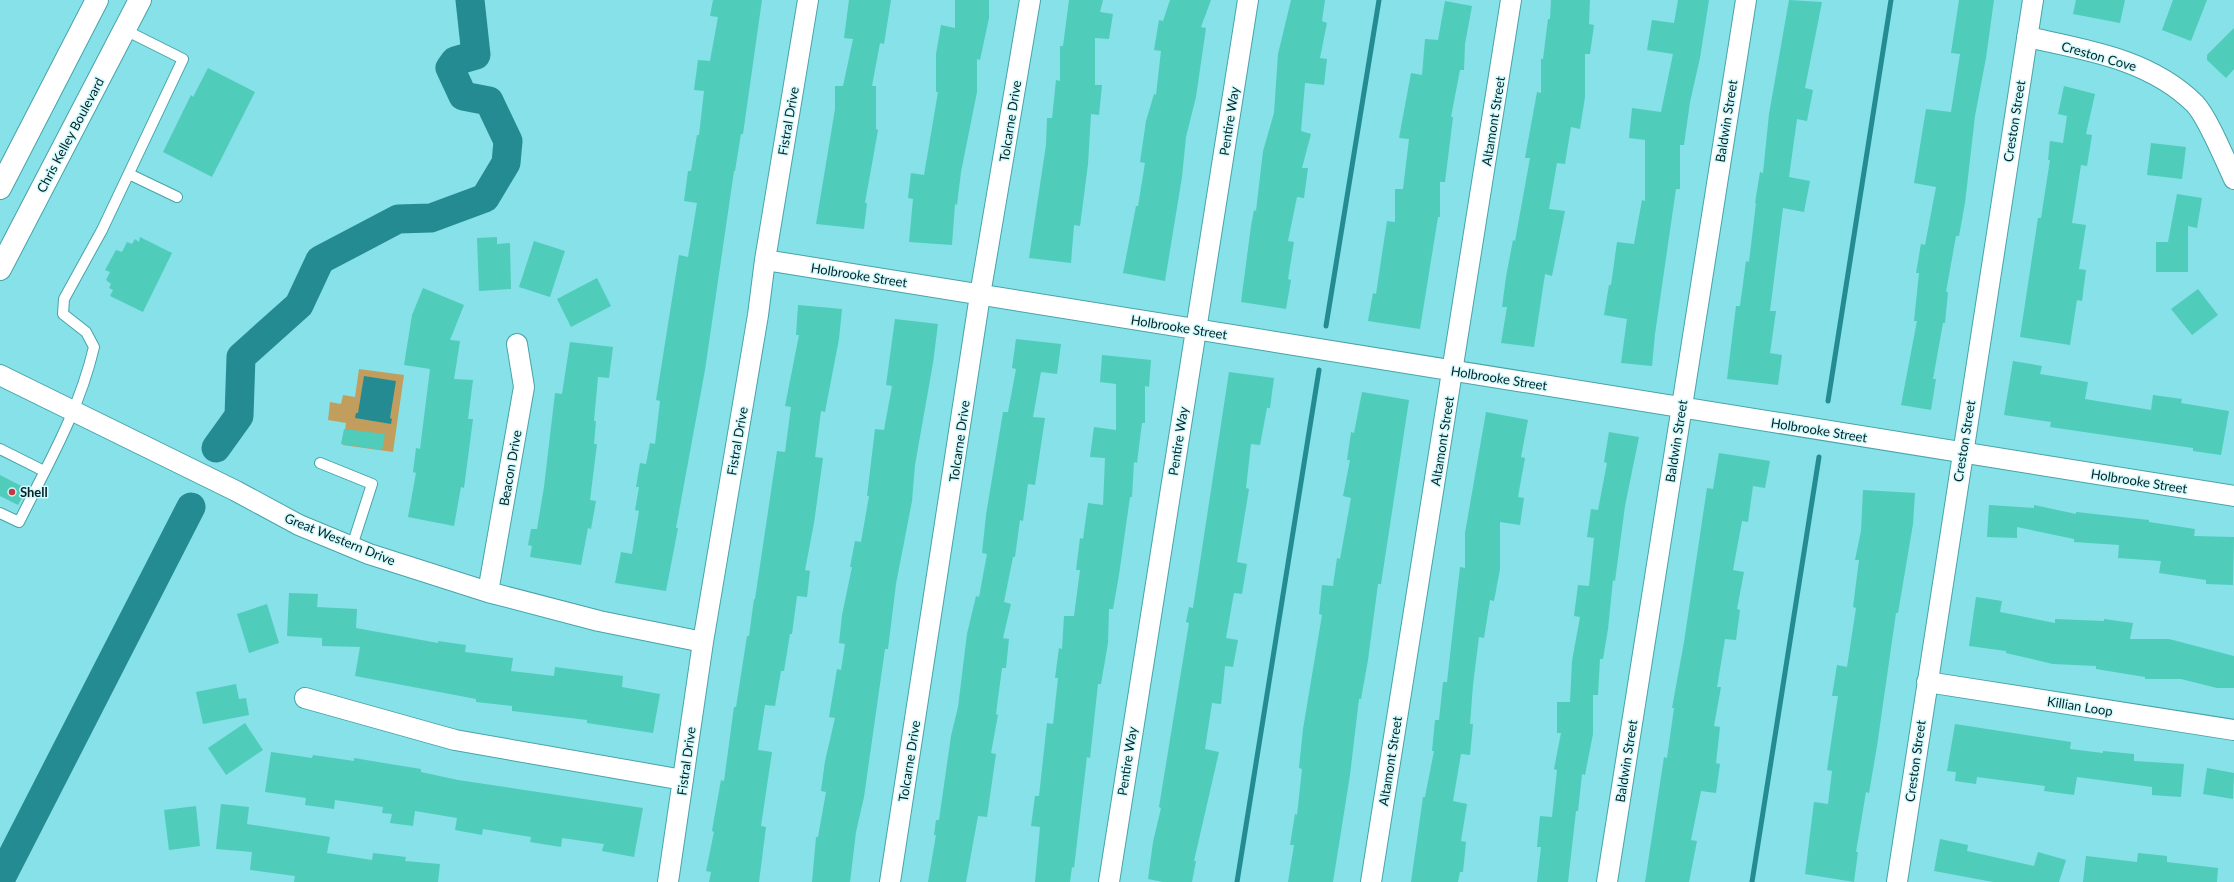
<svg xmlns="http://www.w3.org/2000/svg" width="2234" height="882" viewBox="0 0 2234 882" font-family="Lato,sans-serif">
<rect width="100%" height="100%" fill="#87e1e8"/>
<path fill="#c19e5d" d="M359,369l45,6 -11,77 -50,-7 3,-22 -18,-3 2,-18 11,2 2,-9 12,2z"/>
<path fill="#248b93" d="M364,376l32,5 -6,37 2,1 -1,5 -36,-6 1,-5h2z"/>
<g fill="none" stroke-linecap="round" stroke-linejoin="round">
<path stroke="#248b93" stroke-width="5" d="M1326,326l53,-326
M1828,401l63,-401
M1237,882l82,-512
M1752,882l67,-425"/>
<path stroke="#248b93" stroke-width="29" d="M216,448l23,-32 2,-59 58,-52 21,-45 78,-41 33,-1 54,-20 21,-35 2,-22 -19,-40 -26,-5 -13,-28 5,-7 21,-6 -6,-55
M0,880l191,-373"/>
</g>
<path fill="#50ccba" d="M713,0h49l-19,134h-2l-6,37h-1l-29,199 -29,158h2l-12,63 -51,-8 6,-31 11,2 7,-43 -4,-1 4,-23h-3l4,-24 6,1 4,-21 5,1 5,-43 -4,-1 23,-145 9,2 9,-54 -13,-2 4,-30h3l6,-36h2l5,-44 -10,-1 4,-30 12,1 8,-44 -8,-1z
M849,0h42l-7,44 -4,-1 -8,43h4v43l2,1 -13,73h2l-3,26 -48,-5 19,-115v-23h8l10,-47 -9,-1z
M955,0h34v18l-9,42 -3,-1v33l-16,80 -4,33 -2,-1 -3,41 -43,-3 4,-43 -5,-1 3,-25 13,2 14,-83h-2v-38l5,-29 14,3z
M1069,0h34l-3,12 13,2 -4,25 -14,-1v47h7l-3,30 -8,-1 -3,50 -8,62 -6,-1 -3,38 -42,-5 17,-113 1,-27h5l4,-38 4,1v-35h3z
M1170,0h41l-10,27 5,1 -10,69 -10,40 -4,40 -17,104 -42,-8 13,-67h2l7,-43 -5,-1 6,-41 8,-27 2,1 5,-44 -7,-1 5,-30 4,1z
M1291,0h34l-3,21 5,2 -7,35 7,1 -3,26 -19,-2 -4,48 10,3 -9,34h6l-4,30 -7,-1 -9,44 6,1 -6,37 3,1 -5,29 -45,-7 10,-76 3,-16 2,1 7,-60 11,-38 4,-59z
M1551,0h39l-1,24 5,1 -4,29h-5v43l-5,32 -9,-2 -6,37 -8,-1 -8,46 16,2 -13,65 -7,-2 -11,73 -33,-4 6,-36h-5l4,-30 7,-37 2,1 15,-83h-5l12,-66 4,1v-34h2l5,-40h2z
M1678,0h31l-9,58 -10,44 -6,43h-4v44h-4l-21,145 -3,32 -31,-3 6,-44 -23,-4 5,-30h2l6,-43 17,2 8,-44 3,1v-61l-16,-2 3,-30 29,4 12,-58 -26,-4 5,-30 22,3z
M1789,0l33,2 -17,86 8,2 -6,31 -10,-2 -8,58 21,4 -6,31 -21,-4 -13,103h6l-6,42 12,2 -4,30 -51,-6 9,-73h4l6,-45 3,1 7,-59h-1l5,-31 3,1 6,-59z
M1959,0h35l-8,58 -11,58 -10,87 -6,33h-3l-10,56h2l-3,31h-2l-10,56h3l-5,31 -30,-5 16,-84h-3l5,-48h-3l5,-29 4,1 11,-58 -22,-4 12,-74 25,3 9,-58 -9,-1z
M2076,0h49l-5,23 -47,-9z
M2173,0h34l-16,41 -29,-11z
M1445,1l27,5 -7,38 -1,26h-4l-9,47h2l-8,65h-5v35h-2l-18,112 -52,-8 5,-28 3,1 11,-73 8,1v-33h8l6,-50 -10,-1 12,-65 11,2 3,-36 13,1z
M2234,28v41l-8,9 -19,-18v-5z
M208,68l47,24 -43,85 -49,-25 28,-57 2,2z
M2064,86l31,8 -9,40 6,1 -5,31 -6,-1 -9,58 14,2 -7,44 7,1 -4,31 -5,-1 -7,45 -50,-8 18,-119h3l9,-58h-2l2,-19 13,2 4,-27 -9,-2z
M2151,143l35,4 -4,32 -35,-4z
M2177,194l25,4 -5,30 -9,-2v46h-32v-30h12z
M140,237l32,16 -29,59 -33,-16 3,-6 -4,-2 2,-4 -5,-4 4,-8 -5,-2 11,-20 6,2 5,-10 5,2 3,-5 4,3z
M497,237v7l13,-1 1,46 -32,2 -2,-53z
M534,241l31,10 -15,46 -31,-10z
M597,278l14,28 -40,21 -14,-28z
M423,288l41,17 -14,35 10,1 -6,38 19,1 -5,39h5l-9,69 -3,-1 -7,39 -46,-9 8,-44 -3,-1 3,-24 4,1 10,-80 -26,-4 8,-50z
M2198,289l20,26 -26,20 -21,-26z
M798,305l44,4 -3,30 -14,73 -4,-1 -6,46 8,1 -9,65 -9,47 5,1 -3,26 -10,-1 -5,38h-2l-6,37h-3l-6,35 -10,-1 -7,45 14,2 -11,74 5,1 -7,55h-50l2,-10 -5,-1 8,-39 -2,-1 2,-12 7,-39 3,1 10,-74h2l11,-71h2l5,-37h1l22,-148 8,1 6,-45 -6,-1 14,-71h-3z
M895,319l43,5 -5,39 -18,102 -3,36 -16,83 -8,65h-3l-21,148 -8,35 -6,50h-38l4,-45h2l8,-45 -5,-1 4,-30 10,-43 -6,-1 8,-48 4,1 4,-26 -6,-1 3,-28 10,-48h-2l5,-26 6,1 8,-46h-2l8,-67 9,1 8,-44 -6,-1z
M1016,339l45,5 -4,30 -16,-2 -8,45 12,1 -10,67 -7,-1 -5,37 -3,-1 -5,37h-2l-9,45 7,2 -8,34 6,1 -3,29h-4l-6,46 2,1 -7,38 5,1 -9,63 -9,-1 -12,66h-38l8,-47h-2l2,-15h3l12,-84 7,-29 9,-73 9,-38 3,1 8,-43 -5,-1 4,-38 17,-103h5l8,-43 -4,-1z
M570,342l43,5 -4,31 -11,-1 -4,44h2l-2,23h3l-7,56 6,1 -5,28 -3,-1 -7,37 -51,-8 2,-11 -4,-1 3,-16h6l7,-42 11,-94 7,1z
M1102,355l49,5 -2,27 -4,-1v37h-3l-5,40 -3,-1 -2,35h-2l-11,78 -6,34h-4l-1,34 -7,41h-3l-8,74 -3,-1 -13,111 -2,-1 -2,15h-35l5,-55 -9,-1 4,-30h4l8,-73 6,1 5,-46h-3l4,-30 3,1 2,-33h10l6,-46h-4l4,-32 3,1 5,-36 15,2 2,-47 -15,-1 4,-30 22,3v-46l-16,-2z
M2013,361l29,5 -2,8 48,8 -3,17 66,11 2,-15 29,4 -1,4 48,8 -8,44 -28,-4v-3l-143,-21 1,-5 -47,-7z
M1229,372l45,6 -4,30h-3l-7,37 -9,-1 -5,44 3,1 -12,73 10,2 -5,30 -8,-1 -8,45 12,2 -5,27 -8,-1 -4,38 -9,-1 -7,46 14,3 -25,109h2l-4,21h-29l-15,-3 5,-37 8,-34 -2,-1 30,-184 -3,-1 3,-15 4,1z
M1362,392l47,8 -28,184h-3l-10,76 -7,39h-2l-9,76 -17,107h-45l6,-37h-4l5,-31 2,1 5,-46 -3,-1 4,-39 19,-114 -3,-1 3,-29 11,1 4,-28 3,1 11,-61 -8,-2 7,-36h-3l4,-28 3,1z
M1486,412l42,8 -7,37 4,1 -7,39 6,1 -4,27 -20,-3v47l-6,32 -4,-1 -6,38 -5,-1 -6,48 -3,39h3l-3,31 -9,-1 -8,47 14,3 -6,37 5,1 -3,30h-3l-2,10h-47l12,-85h2l9,-46h-2l3,-31h4l4,-38h4l13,-115 5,1v-35z
M344,429l41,5 -3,16 -41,-6z
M1609,432l30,5 -14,69 -10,75 -2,-1 -5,49 -5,30h-3l-2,36h-5v39l-8,41 -3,-1 -4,37h-2l-8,71h-31l4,-35h-4l3,-31 12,1 5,-47 -3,-1 7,-36h-4v-31h13l2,-41 8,-44 -6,-1 4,-31 11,1 5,-48 -7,-1 4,-28 7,1 9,-47 -3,-1z
M1719,453l51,8 -5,27 -12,-2 -5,36 -6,-1 -9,49 11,2 -7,37 3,1 -4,30 -11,-1 -8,48h4l-7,39 6,1 -4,36 4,1 -4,29 -15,-2 -10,49 6,1 -8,41h-44l19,-125 3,1 7,-50h-2l12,-66 23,-154 6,1z
M0,475l27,14 -9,16 -18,-9z
M1863,490l52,3 -2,31 -15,89h-2l-19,133 -8,47 -3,-1 -10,60h2l-4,30 -49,-8 9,-72 14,2 4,-33 -5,-1 11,-74h-6l5,-31 10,2 9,-59 -3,-1 6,-47h-4l6,-29z
M1989,505l45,3v-3l42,9v-2l73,8v2l46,7 -1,7 40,1 -1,48 -27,-1v-4l-47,-7 2,-12 -43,-3 1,-13 -45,-3v-3l-57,-12v11l-30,-1z
M289,593l29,1 -1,13 40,2 -1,19 82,15v-2l28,4 -1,7 48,6 -2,13 43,5 1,-9 68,9 -1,11 38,7 -7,39 -66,-10v-3l-75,-9v-5l-36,-4v-3l-121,-23 5,-29 -38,-1v-8l-35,-2z
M1976,597l26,4 -2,11 55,11v-4l49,2v-2l29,4 -3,16h39l65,17v32h-17l-36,-9h-36v-2l-49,-8v-3l-43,-2 -47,-11v-2l-37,-5z
M267,604l12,39 -30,10 -12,-39z
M236,684l3,15 7,-1 3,17 -46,9 -7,-32z
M245,723l18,27 -37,25 -18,-27z
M1955,724l116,18 -1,7 33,4v-2l31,3v7l50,3 -3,33 -29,-2v-8l-75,-10 -3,18 -30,-4 1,-5 -68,-9 -1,7 -21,-3 1,-9 -9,-1z
M271,752l41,6 1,-3 41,6v-3l30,5 37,6v3l37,8 185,28 -9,49 -32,-6 2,-7 -42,-6 -1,9 -31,-5 1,-5 -48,-8 -1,6 -27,-5 2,-12 -42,-7 -2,15 -23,-3 2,-9 -10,-1 1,-6 -48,-7 -1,9 -29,-4 1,-7 -41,-6z
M2207,768l27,5 -1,26 -30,-5z
M221,804l28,3 -2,17 83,13 -3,16 45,7 1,-7 33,4 -1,4 35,3 -2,18h-144l1,-6 -45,-6 2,-18 -36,-3z
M196,806l4,40 -31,4 -5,-40z
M1940,839l28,6 -1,6 67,15 4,-14 28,8 -7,22h-66l-59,-11z
M2138,853l29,3v6l51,6 -1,14h-134l3,-26 51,6z"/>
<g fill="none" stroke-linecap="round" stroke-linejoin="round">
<g stroke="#48a3aa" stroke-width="12">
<path id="service" d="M129,174l48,23
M0,449l44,22
M320,463l52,21 -20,62
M0,513l19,9c29,-58 60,-111 75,-175l-8,-15 -23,-18 1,-15 38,-69 81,-171 -58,-29"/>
</g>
<g stroke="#48a3aa" stroke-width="22">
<path id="minor" d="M2027,37c59,13 123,22 168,67 13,14 30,56 39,75
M765,260l1469,236
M0,375l236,116 63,34 70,29 119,38 111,29 104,21
M488,592l36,-205 -7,-43
M1927,682l307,48
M305,698l150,42 228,40
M668,882l35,-240 55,-327 7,-55 43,-260
M890,882l90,-587 50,-295
M1109,882l139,-882
M1371,882l140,-882
M1607,882l139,-882
M1897,882l136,-882"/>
</g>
<g stroke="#48a3aa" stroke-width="24">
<path id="secondary" d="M0,188l97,-188
M0,269l140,-269"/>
</g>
<use href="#service" stroke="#fff" stroke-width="10"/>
<use href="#minor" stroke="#fff" stroke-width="20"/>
<use href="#secondary" stroke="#fff" stroke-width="22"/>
</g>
<circle fill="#c73740" stroke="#d0fafd" stroke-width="1.5" cx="12" cy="492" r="4"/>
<g text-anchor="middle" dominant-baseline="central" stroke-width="3" stroke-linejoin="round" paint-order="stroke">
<g font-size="13" fill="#042224" stroke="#d0fafd">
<text transform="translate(2099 56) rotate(16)">Creston Cove</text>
<text transform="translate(788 121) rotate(-80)">Fistral Drive</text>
<text transform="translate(1010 121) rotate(-81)">Tolcarne Drive</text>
<text transform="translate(1229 121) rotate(-81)">Pentire Way</text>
<text transform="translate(1493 121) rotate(-81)">Altamont Street</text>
<text transform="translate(1726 121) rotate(-81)">Baldwin Street</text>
<text transform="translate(2014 121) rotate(-81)">Creston Street</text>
<text transform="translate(70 135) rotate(-62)">Chris Kelley Boulevard</text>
<text transform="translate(859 275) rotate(9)">Holbrooke Street</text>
<text transform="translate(1179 327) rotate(9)">Holbrooke Street</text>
<text transform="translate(1499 378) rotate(9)">Holbrooke Street</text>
<text transform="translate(1819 430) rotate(9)">Holbrooke Street</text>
<text transform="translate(737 441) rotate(-80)">Fistral Drive</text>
<text transform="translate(959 441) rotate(-82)">Tolcarne Drive</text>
<text transform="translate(1178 441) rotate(-81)">Pentire Way</text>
<text transform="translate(1442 441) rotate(-81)">Altamont Street</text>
<text transform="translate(1676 441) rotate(-81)">Baldwin Street</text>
<text transform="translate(1964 441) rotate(-81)">Creston Street</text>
<text transform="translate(510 468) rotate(-80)">Beacon Drive</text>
<text transform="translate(2139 481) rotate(9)">Holbrooke Street</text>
<text transform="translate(340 539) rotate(22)">Great Western Drive</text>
<text transform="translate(2080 706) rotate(9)">Killian Loop</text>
<text transform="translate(686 761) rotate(-82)">Fistral Drive</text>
<text transform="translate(909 761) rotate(-81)">Tolcarne Drive</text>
<text transform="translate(1127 761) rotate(-81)">Pentire Way</text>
<text transform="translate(1390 761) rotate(-81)">Altamont Street</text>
<text transform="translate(1626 761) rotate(-81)">Baldwin Street</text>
<text transform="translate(1915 761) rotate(-82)">Creston Street</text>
</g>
<g font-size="13" font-weight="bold" fill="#042224" stroke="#d0fafd" text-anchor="start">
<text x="20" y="492">Shell</text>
</g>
</g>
</svg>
